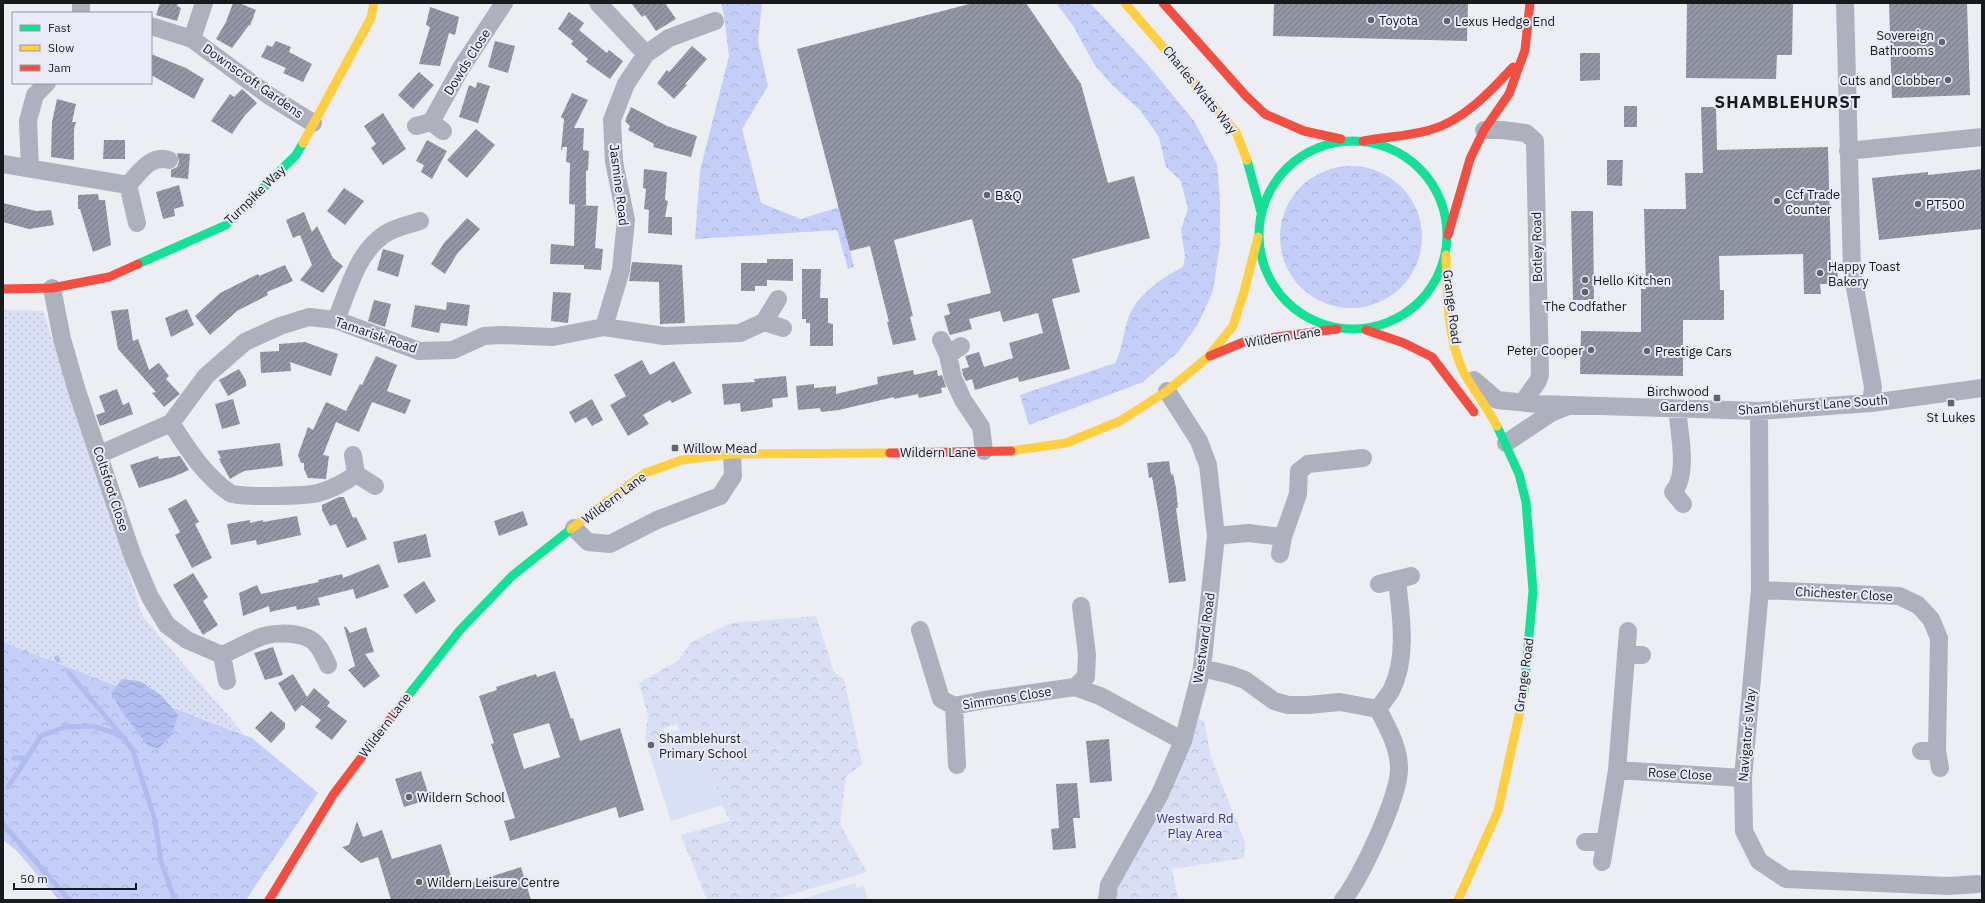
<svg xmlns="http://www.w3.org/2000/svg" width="1985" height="903" viewBox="0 0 1985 903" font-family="'IBM Plex Sans',sans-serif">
<defs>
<pattern id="grass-dots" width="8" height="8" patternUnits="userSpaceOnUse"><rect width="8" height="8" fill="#d9e0f6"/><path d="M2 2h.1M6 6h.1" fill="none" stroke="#bac0d2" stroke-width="1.8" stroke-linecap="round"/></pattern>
<pattern id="forest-crowns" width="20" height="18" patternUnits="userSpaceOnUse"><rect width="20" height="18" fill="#c4cef8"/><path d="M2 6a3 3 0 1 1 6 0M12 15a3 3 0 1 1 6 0" fill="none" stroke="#a8b0d4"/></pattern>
<pattern id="park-crowns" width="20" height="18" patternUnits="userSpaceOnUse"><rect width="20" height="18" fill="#d9e0f6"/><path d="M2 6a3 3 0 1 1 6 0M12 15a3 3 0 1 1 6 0" fill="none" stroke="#bac0d2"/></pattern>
<pattern id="water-waves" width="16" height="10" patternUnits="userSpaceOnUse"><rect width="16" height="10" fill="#b0bcf0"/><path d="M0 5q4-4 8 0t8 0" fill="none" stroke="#97a1cd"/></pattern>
<pattern id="building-hatch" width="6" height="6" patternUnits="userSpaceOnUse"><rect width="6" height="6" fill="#9397a5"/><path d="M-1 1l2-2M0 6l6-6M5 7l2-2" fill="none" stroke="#777a86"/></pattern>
</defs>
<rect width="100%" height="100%" fill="#eceef4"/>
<path fill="url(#grass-dots)" d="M3,310l40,1 100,306 101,117 -241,-92z"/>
<path fill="url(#forest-crowns)" d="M721,3h41l-4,39 10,44 -26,43 19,74 40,16 38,-12 15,60 -6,2 -11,-39 -142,9 5,-68 29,-115 -5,-41z
M1056,3h34l58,62 46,56 23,43 3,36v44l-7,47 -15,33 -20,28 -35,30 -114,43 -9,-30 95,-32c8,-15 8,-31 14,-47 10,-23 33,-38 54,-49l2,-10 -4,-28 7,-20 -7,-28 -15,-14 -7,-30 -19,-27 -28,-25 -18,-21 -20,-37z
M1280 237a71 71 0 1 1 142 0a71 71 0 1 1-142 0Z
M3,642l249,96 66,55 -72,107h-187l-43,-50 -13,-10z"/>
<path fill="url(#park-crowns)" d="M816,616l18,56 10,7 18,85 -16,12 -6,48 27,48 -94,28h-66l-26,-65 49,-14 -8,-16 -25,-81 -18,6 -2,-6 -14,5 2,5 -20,6 3,-24 -9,-33 39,-22 12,-18 41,-20z
M1198,719l6,2 7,36 34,85 -1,16 -72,11 6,30 -65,1 1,-8 75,-145z"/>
<path fill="#d9e0f6" d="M697,724l25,81 -51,16 -26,-81z
M855,883l2,5 7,-2 4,14h-69z"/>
<path fill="url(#water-waves)" d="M122,679l18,2 22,15 16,19 -6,19 -13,14 -11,-2 -26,-34 -11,-19z"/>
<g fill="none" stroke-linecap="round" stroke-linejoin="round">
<path stroke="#b0bcf0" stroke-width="5" d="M57,658l1,2
M69,673l52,62
M14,758h12
M8,787l33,-51 24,-9 27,-1 20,6 12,6 9,13 22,69 6,42 14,38
M3,824l66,76"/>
</g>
<path fill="url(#building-hatch)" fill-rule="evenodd" d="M160,3h18l-1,3 4,2 -4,13 -21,-6z
M233,3h6l17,7 -6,16 -1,-1 -17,23 -16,-9 10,-17z
M631,3h34l11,16 -20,12 -11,-16 -3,2z
M973,3h53l55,81 27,99 26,-7 16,62 -78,21 8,33 -28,7 18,70 -51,13 -1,-5 -43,13 -3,-11 -6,2 -3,-6 -1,-6 7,-2 -4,-11 14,-4 5,15 29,-9 -4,-15 34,-10 -5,-20 -35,9 -3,-11 -31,8 3,10 -22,6 -1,-2 -5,-17 6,-2 -3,-10 44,-11 -19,-74 -78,21 19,76 -3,1 6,23 -23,5 -6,-23h2l-19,-76 -20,5 -53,-202z
M1274,3h194l-1,38 -194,-5z
M1687,3h106l-1,52h-15l-1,24 -90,-1z
M1889,3h78l3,92 -78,3z
M430,7l29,10 -4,18 -6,-2 -9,33 -21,-2 11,-37 -4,-2z
M569,12l15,11 -5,7 28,23 2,-3 14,11 -13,18 -24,-17 2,-3 -17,-15 2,-3 -15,-12z
M276,41l15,6 -2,5 23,12 -9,18 -20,-9 3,-5 -25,-11 6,-12 5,2z
M495,41l20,5 -7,27 -20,-6z
M692,46l15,13 -22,25 2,1 -13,14 -17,-16 10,-13 2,2z
M1580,53h20v27l-20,1z
M151,54l35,14 18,11 -10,20 -43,-24z
M419,72l15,13 -21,24 -15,-14z
M477,82l13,4 -12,37 -19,-6 10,-32 7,3z
M242,89l15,14 -12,12 -13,19 -21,-13 19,-27 4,3z
M572,93l16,7 -14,28h10l-1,22 6,1 -1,20 -2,-1v36l-17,-2 1,-41 -4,-1 1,-15h-4l-2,4 3,-32 -3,-2z
M57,99l19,5 -4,18h4l-2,7v31l-23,-3 1,-35z
M1624,106h13v21h-13z
M631,107l36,19 30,10 -6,21 -38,-10 1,-3 -26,-14 2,-4 -5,-5z
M1701,107h15l1,43 111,-3 3,115 6,-1 1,23h-18l1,10h-17l-1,-40 -84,2 1,34h4v30h-41v56l-103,-2 1,-43 60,1v-43h5l-2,-80h42l-1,-36h18z
M383,113l23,36 -23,16 -12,-17 5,-4 -12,-18z
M476,129l19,16 -28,33 -20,-18z
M104,140h21v19h-22z
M427,140l20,11 -15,28 -11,-7 3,-7 -8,-4z
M177,153l13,1 -2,25 -17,-2v-7l6,-3 2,-5z
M1607,160h16l-1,26 -15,-1z
M644,169l23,3 -2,28 3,1 -3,16h7v18l-24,-2 1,-23 -5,-1 2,-20 -3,-1z
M1982,169v60l-103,11 -7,-62 56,-6v3z
M179,185l5,21 -10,3 1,7 -12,3 -7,-27z
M344,188l20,13 -19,24 -18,-14z
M98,194l1,6h6l6,45 -18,7 -13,-43h-2v-14z
M3,203l33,8 15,-1 3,15 -25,4 -26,-7z
M575,205l23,1 -3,42 8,1 -2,21 -17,-1v-4l-34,-1 1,-20 23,2z
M1571,211h22l1,89h-21z
M304,212l8,20 5,-6 16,32 10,8 -20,27 -23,-13 12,-15 -12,-30 -7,3 -7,-18z
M467,218l13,11 -23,25 -12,20 -14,-10 13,-21z
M383,249l21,6 -6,22 -21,-7z
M767,259h26v22l-26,-1v6h-12v5h-14v-28h26z
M632,262l50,3 3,58 -25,1 -1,-42 -30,-1z
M285,265l8,16 -26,11 1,3 -31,16 -27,24 -15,-19 25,-23 38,-19 1,2z
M802,269h19l-1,29h8v25l5,1v22h-23v-23h-4v-4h-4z
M553,292l18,1 -3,30 -17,-2z
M374,300l17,4 -6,23 -17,-6z
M447,302l23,3 -3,21 -26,-3 -2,10 -28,-6 4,-22 31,5z
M128,309l5,32 5,-2 11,31 10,-7 10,13 -3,3 14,15 -16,13 -12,-14 4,-1 -38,-43 -7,-38z
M187,309l7,16 -23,12 -6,-19z
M305,342l33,12 -7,22 -41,-14 1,9 -30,2 -1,-21 19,-1v-7z
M376,356l21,9 -10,26 24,9 -6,14 -33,-12 -13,30 -23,-10 -13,33 6,1 -3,23 -18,-1 -4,-9v-6h-3l-3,-8 10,-28 5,3 13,-28 20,9 14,-27 2,1z
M642,360l8,15 24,-14 18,32 -20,10 -2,-3 -27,15 6,9 -21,12 -18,-31 16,-9 -12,-21z
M239,369l7,12v5l-18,10 -9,-16z
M913,370l1,5 23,-5 1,6 4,-1 4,12 -5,1 1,5 -23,5 -1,-4 -24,5v-2l-55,13 -18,2 -1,-4 -22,2 -2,-24 18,-2v4l22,-2v8l42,-10 -1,-7z
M786,376l2,21 -16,2 1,8 -32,5 -1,-9 -16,2 -2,-21 33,-2 -1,-3z
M117,389l6,16 6,-3 4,12 -33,12 -4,-11 9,-3 -6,-16z
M233,399l7,25 -18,5 -7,-25z
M592,399l11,21 -11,6 -6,-9 -11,6 -6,-11z
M280,443l3,23 -39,5 -14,8 -11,-20 2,-1 -4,-7z
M158,456l1,3 21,-3 9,14 -16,7 -34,11 -9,-23z
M1169,461l2,14 2,-1 3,14 2,20h-2l10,73 -17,2 -11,-73 -6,-33 -3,1 -2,-15z
M339,497h5l9,21 3,-1 11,22 -20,9 -11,-24 -6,2 -8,-16v-5z
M186,499l13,23 -4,2 17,34 -20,10 -17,-33 5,-3 -12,-23z
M523,511l5,14 -29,11 -5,-15z
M297,516l4,19 -44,10 -1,-5 -25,5 -4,-21 23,-4v3l13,-3v2z
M426,534l5,23 -33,6 -5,-21z
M379,564l10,23 -33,12 -3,-10 -35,9 2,7 -23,5 -1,-4 -26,6 -1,-6 -26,10 -4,-23 18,-8 4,9 58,-12 -1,-2 24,-6 1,4z
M193,573l15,24 -5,4 15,24 -15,10 -30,-50z
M424,581l12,20 -20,13 -13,-19z
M344,627h2l4,6 16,-6 8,25 -9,2 15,22 -16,12 -16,-18 7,-4z
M273,647l10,28 -18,5 -11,-27z
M555,671l16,48 2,-1 7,23 40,-13 24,82 -25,8 -3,-11 -106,34 -6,-20 11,-3 -24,-74 3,-1 -15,-47 18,-6 -1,-3 40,-13 1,3zM549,723l11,34 -36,12 -11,-35z
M293,674l14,23 7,-9 16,14 -3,4 20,15 -15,19 -17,-13 6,-7 -19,-15 -7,7 -17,-29z
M271,711l14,12v5l-14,15 -16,-15z
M1109,739l3,42 -22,2 -4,-42z
M421,771l9,28 -26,8 -9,-28z
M1077,783l3,35h-7l3,30 -23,2 -2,-21 8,-1 -3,-44z
M357,821l6,16 19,-7 10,29 49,-15 14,44 66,-21 10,33h-140l-13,-43 -17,6 -19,-16 7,-2z"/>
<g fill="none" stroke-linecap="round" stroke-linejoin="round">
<path stroke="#adb1be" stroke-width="18" d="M598,3l48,51
M1845,3l7,268 21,116 -2,16
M81,13v-10
M151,26l41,13 76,56 45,28
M192,39l12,-36
M431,122l30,-54 43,-65
M416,126l15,-4 12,9
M1484,130h18l24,3 9,8 5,234 -2,6 -15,21
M1848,151l134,-14
M3,164l125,21
M30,168l-2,-47 7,-26 12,-12
M137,223l-9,-38c11,-12 23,-31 41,-25
M52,288l10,51 15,52 56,166 17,40 17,28 20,15 35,15c12,-5 22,-11 34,-16 13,-7 38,-7 52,-1 10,4 16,18 20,27
M336,320c12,-29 21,-68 49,-86 10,-7 23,-9 35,-13
M764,322l19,6
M604,327l17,-57 5,-50 -12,-58 -2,-42 14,-36 20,-30 23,-16 46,-17
M941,340l7,15 5,23 10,22 18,27 3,24
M948,355l13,-9
M1474,380l23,20 41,4 221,7 112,-8 111,-15
M1677,409c2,22 12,66 -4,83l10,12
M1759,411l1,179 -17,188 1,53 15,30 27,18 163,7 29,-2
M171,423c16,25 33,52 59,70 8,5 77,3 88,0 15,-4 26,-10 38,-19l-3,-19
M1506,443l45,-30 15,-6
M100,454l71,-31 35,-47 39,-34 35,-16 29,-9 27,3 83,31 34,-1 31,-14 17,-1 52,2 51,-10 60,9 76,-3 24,-11 14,-23
M356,474l19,12
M574,528l14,14 22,2 47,-24 63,-24 13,-20 -1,-22
M1216,536l32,-3 35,4
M1280,554l3,-17 15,-43 1,-23 9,-7 55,-6
M1379,584l32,-8
M1760,590l139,6 19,9 13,14 8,19 -2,112 -16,1
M920,630l21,69 13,7 30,-6 91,-13 25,9 83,45
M1626,654l16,1
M222,655l5,26
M1202,668l29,7 14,5 29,21 14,4h20l32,-3 38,7c4,-6 9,-12 13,-18 17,-33 10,-75 6,-111
M1075,687l11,-10 1,-22 -6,-49
M954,706l3,59
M1937,750l3,18
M1617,770l126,8
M1585,842h19
M1602,862l15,-92 11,-139
M1107,900l2,-15 51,-91 23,-53 19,-73 14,-132 -8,-71 -9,-24 -32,-50
M1343,900c18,-22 58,-107 56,-134 -1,-21 -12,-39 -21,-57"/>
<path stroke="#16e098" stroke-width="9" d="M1259 235a94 94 0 1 1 188 0a94 94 0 1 1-188 0Z
M1247,160l14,52
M138,264l88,-39 70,-70 7,-12
M1497,426l22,48 7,28 7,89 -9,101
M407,697l53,-67 52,-54 59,-47"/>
<path stroke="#ffcf43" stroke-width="9" d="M1125,3l111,129 11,28
M303,143l68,-125 3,-15
M1446,255c1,36 1,83 17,116 10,19 24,36 34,55
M1011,451l55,-8 54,-22 47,-30 41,-34 25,-31 11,-34 14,-55
M571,529l74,-56 37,-13 50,-6 158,-1
M1458,900l40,-89 26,-119"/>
<path stroke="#f24e42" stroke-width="9" d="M1163,3l83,93 19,18 39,17 37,8
M1363,141c22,-4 46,-5 67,-11 33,-9 61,-39 83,-63
M1448,235l22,-76 14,-29 25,-36 16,-44 5,-47
M3,289l49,-1 57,-11 29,-13
M1366,330l38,13 28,14 42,55
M1210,356l36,-15 91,-12
M890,453l121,-2
M269,900l64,-105 74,-98"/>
</g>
<g fill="#626469" stroke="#e9ecf8" stroke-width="1.5">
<circle cx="1371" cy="20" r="4"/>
<circle cx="1447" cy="21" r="4"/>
<circle cx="1942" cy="42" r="4"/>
<circle cx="1948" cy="80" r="4"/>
<circle cx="987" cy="195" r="4"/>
<circle cx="1777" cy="201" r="4"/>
<circle cx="1918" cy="204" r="4"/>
<circle cx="1820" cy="273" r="4"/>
<circle cx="1585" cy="280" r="4"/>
<circle cx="1585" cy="292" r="4"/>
<circle cx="1591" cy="350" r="4"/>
<circle cx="1647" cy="351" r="4"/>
<rect x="1713" y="394" width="8" height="8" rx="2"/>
<rect x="1947" y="399" width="8" height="8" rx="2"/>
<rect x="671" y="444" width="8" height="8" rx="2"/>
<circle cx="651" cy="745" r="4"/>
<circle cx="409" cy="797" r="4"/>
<circle cx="419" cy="882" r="4"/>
</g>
<g text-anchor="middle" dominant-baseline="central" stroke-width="4" stroke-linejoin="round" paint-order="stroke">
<g font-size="13" fill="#181a1e" stroke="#e9ecf8" text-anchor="start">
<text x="1379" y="20">Toyota</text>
<text x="1455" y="21">Lexus Hedge End</text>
<text x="1934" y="35" text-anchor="end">Sovereign<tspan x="1934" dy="15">Bathrooms</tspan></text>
<text x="1940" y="80" text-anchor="end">Cuts and Clobber</text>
<text x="1785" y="194">Ccf Trade<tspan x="1785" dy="15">Counter</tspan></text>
<text x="995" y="195">B&amp;Q</text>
<text x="1926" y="204">PT500</text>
<text x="1828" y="266">Happy Toast<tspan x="1828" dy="15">Bakery</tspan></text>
<text x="1593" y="280">Hello Kitchen</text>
<text x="1585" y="306" text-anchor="middle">The Codfather</text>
<text x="1583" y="350" text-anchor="end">Peter Cooper</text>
<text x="1655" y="351">Prestige Cars</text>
<text x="1709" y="391" text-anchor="end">Birchwood<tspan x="1709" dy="15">Gardens</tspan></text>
<text x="1951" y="417" text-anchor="middle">St Lukes</text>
<text x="683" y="448">Willow Mead</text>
<text x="659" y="738">Shamblehurst<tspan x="659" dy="15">Primary School</tspan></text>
<text x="417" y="797">Wildern School</text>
<text x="427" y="882">Wildern Leisure Centre</text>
</g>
<g font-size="13" fill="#181a1e" stroke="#e9ecf8">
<text transform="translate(467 62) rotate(-58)">Dowds Close</text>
<text transform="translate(253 81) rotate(35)">Downscroft Gardens</text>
<text transform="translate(1200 90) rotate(51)">Charles Watts Way</text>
<text transform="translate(619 185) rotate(83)">Jasmine Road</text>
<text transform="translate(255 195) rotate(-44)">Turnpike Way</text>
<text transform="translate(1537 247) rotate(-91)">Botley Road</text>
<text transform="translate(1452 307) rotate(83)">Grange Road</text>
<text transform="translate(376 335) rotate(19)">Tamarisk Road</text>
<text transform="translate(1283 337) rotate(-9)">Wildern Lane</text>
<text transform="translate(1813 405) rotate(-4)">Shamblehurst Lane South</text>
<text x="938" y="452">Wildern Lane</text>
<text transform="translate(111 489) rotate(72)">Coltsfoot Close</text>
<text transform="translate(614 498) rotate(-37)">Wildern Lane</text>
<text transform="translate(1844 594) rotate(3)">Chichester Close</text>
<text transform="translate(1204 638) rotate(-82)">Westward Road</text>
<text transform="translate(1524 675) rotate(-82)">Grange Road</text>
<text transform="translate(1007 698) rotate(-9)">Simmons Close</text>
<text transform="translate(385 725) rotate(-53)">Wildern Lane</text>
<text transform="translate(1747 735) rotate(-85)">Navigator's Way</text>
<text transform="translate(1680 774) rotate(3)">Rose Close</text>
</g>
<g font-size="13" fill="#323b8d" stroke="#e9ecf8">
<text x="1195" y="818">Westward Rd<tspan x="1195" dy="15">Play Area</tspan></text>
</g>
<g font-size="17" font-weight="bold" letter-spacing="1" fill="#181a1e" stroke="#e9ecf8">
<text x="1788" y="102">SHAMBLEHURST</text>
</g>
</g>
<rect width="1985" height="903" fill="none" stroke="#181a1e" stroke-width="8"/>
<rect x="12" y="12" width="140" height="72" fill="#e9ecf8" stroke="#9598a1"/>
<rect x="20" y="25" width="20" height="6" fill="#16e098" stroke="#9598a1"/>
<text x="48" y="32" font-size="12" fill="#181a1e">Fast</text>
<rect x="20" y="45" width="20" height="6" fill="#ffcf43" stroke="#9598a1"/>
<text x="48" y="52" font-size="12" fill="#181a1e">Slow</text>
<rect x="20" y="65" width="20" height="6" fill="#f24e42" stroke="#9598a1"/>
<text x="48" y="72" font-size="12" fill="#181a1e">Jam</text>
<path d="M14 883v6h122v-6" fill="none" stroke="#181a1e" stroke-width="2"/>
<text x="20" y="883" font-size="12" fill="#181a1e" stroke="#e9ecf8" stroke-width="3" paint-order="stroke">50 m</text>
</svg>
